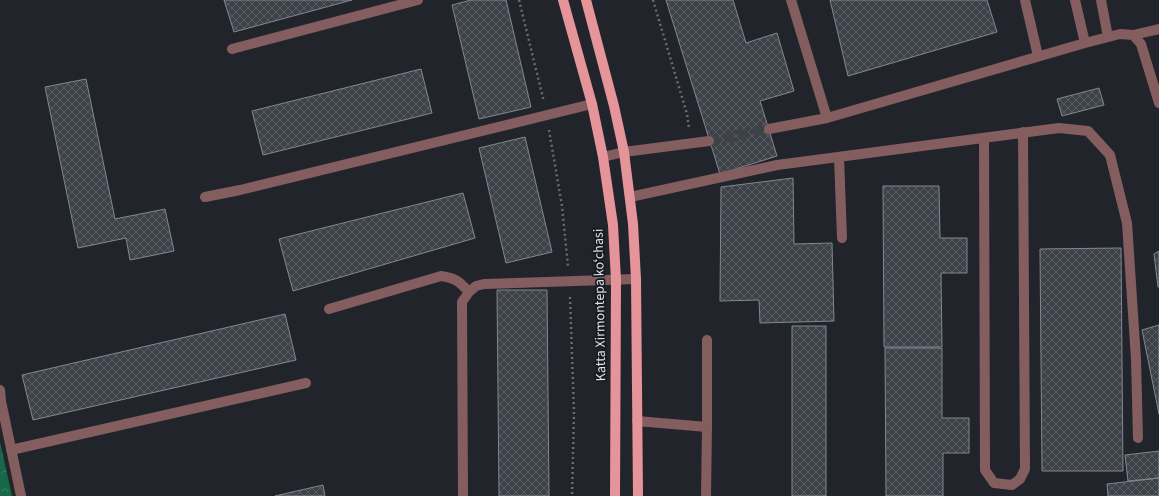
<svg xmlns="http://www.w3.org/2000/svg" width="1159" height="496" viewBox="0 0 1159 496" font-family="'Source Sans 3',sans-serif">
<defs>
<pattern id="forest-crowns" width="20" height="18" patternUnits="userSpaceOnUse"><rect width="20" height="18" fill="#176848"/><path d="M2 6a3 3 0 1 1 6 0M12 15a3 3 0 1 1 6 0" fill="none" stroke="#387d62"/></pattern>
<pattern id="building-cross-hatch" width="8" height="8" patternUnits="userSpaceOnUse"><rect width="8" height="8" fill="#3d4148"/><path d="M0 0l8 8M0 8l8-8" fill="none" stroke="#595c62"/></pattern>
</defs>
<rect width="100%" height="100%" fill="#21252b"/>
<path fill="url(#forest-crowns)" d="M0,442l12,54h-12z"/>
<path fill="url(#building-cross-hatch)" stroke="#838890" d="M224,0h128l-118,32z
M471,0h35l25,107 -52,12 -27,-114z
M666,0h67l13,43 31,-10 17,58 -34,10 17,55 -57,18z
M830,0h157l10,32 -149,44z
M421,69l11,44 -169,42 -11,-44z
M86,79l29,140 50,-10 9,42 -44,9 -4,-22 -48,10 -33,-161z
M1099,88l5,17 -42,11 -5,-17z
M525,137l27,115 -46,11 -27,-115z
M793,178l1,66 38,-1 2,78 -74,2 -1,-23 -39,1 1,-114z
M883,186h56l1,52h27v35h-26l1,74h-58z
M463,193l12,45 -182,53 -14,-52z
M1121,248l2,223h-81l-2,-222z
M1159,251v36h-1l-4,-33z
M497,290h50l2,206h-50z
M285,314l11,46 -263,60 -11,-45z
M1159,325v89l-17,-84z
M792,326h34v170h-34z
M885,348h57v70h27v35h-26v43h-57z
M1159,451v27l-31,3 -3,-26z
M1159,478v18h-51l-1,-12z
M323,485l2,11h-50z"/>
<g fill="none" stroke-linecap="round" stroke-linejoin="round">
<path stroke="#3e4147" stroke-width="10" stroke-dasharray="10 5" stroke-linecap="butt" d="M709,141l60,-12"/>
<path stroke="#696c72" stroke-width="2.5" stroke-dasharray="2 3" stroke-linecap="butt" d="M519,0l25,102
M653,0l34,114 2,14
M549,130l13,76 6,60
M570,297l4,115 -2,84"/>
<path stroke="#845d5f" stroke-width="10" d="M791,0l36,118
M1025,0l13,56
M1101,0l7,37
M1133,35l26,-6
M1085,43l35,-9 13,1 8,9 18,59
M232,49l186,-49
M769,129l58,-11 258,-75 -10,-43
M984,138l1,332 9,13 18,2 8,-6 5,-10 -2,-337
M603,157l21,-5 85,-11
M839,157l3,81
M205,197l35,-7 352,-86
M630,197l147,-32 282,-37 29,3 22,24 17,68 9,136 2,79
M469,292l7,-6 8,-2 152,-5
M329,309l112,-33c14,2 18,5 28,16l-7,10 1,194
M707,340v87
M0,390l1,11 20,95
M637,421l70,6 -1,69
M11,450l295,-67"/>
<path stroke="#e59499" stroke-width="10" d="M563,0l29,104 11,53 10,68 3,55 -1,216
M586,0l28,106 10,46 9,72 3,55 2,217"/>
</g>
<g text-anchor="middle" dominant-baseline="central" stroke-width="3.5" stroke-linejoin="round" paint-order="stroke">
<g font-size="14" fill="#dfe1e6" stroke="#171b21">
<text transform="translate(600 305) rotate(-91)">Katta Xirmontepa koʻchasi</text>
</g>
</g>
</svg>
